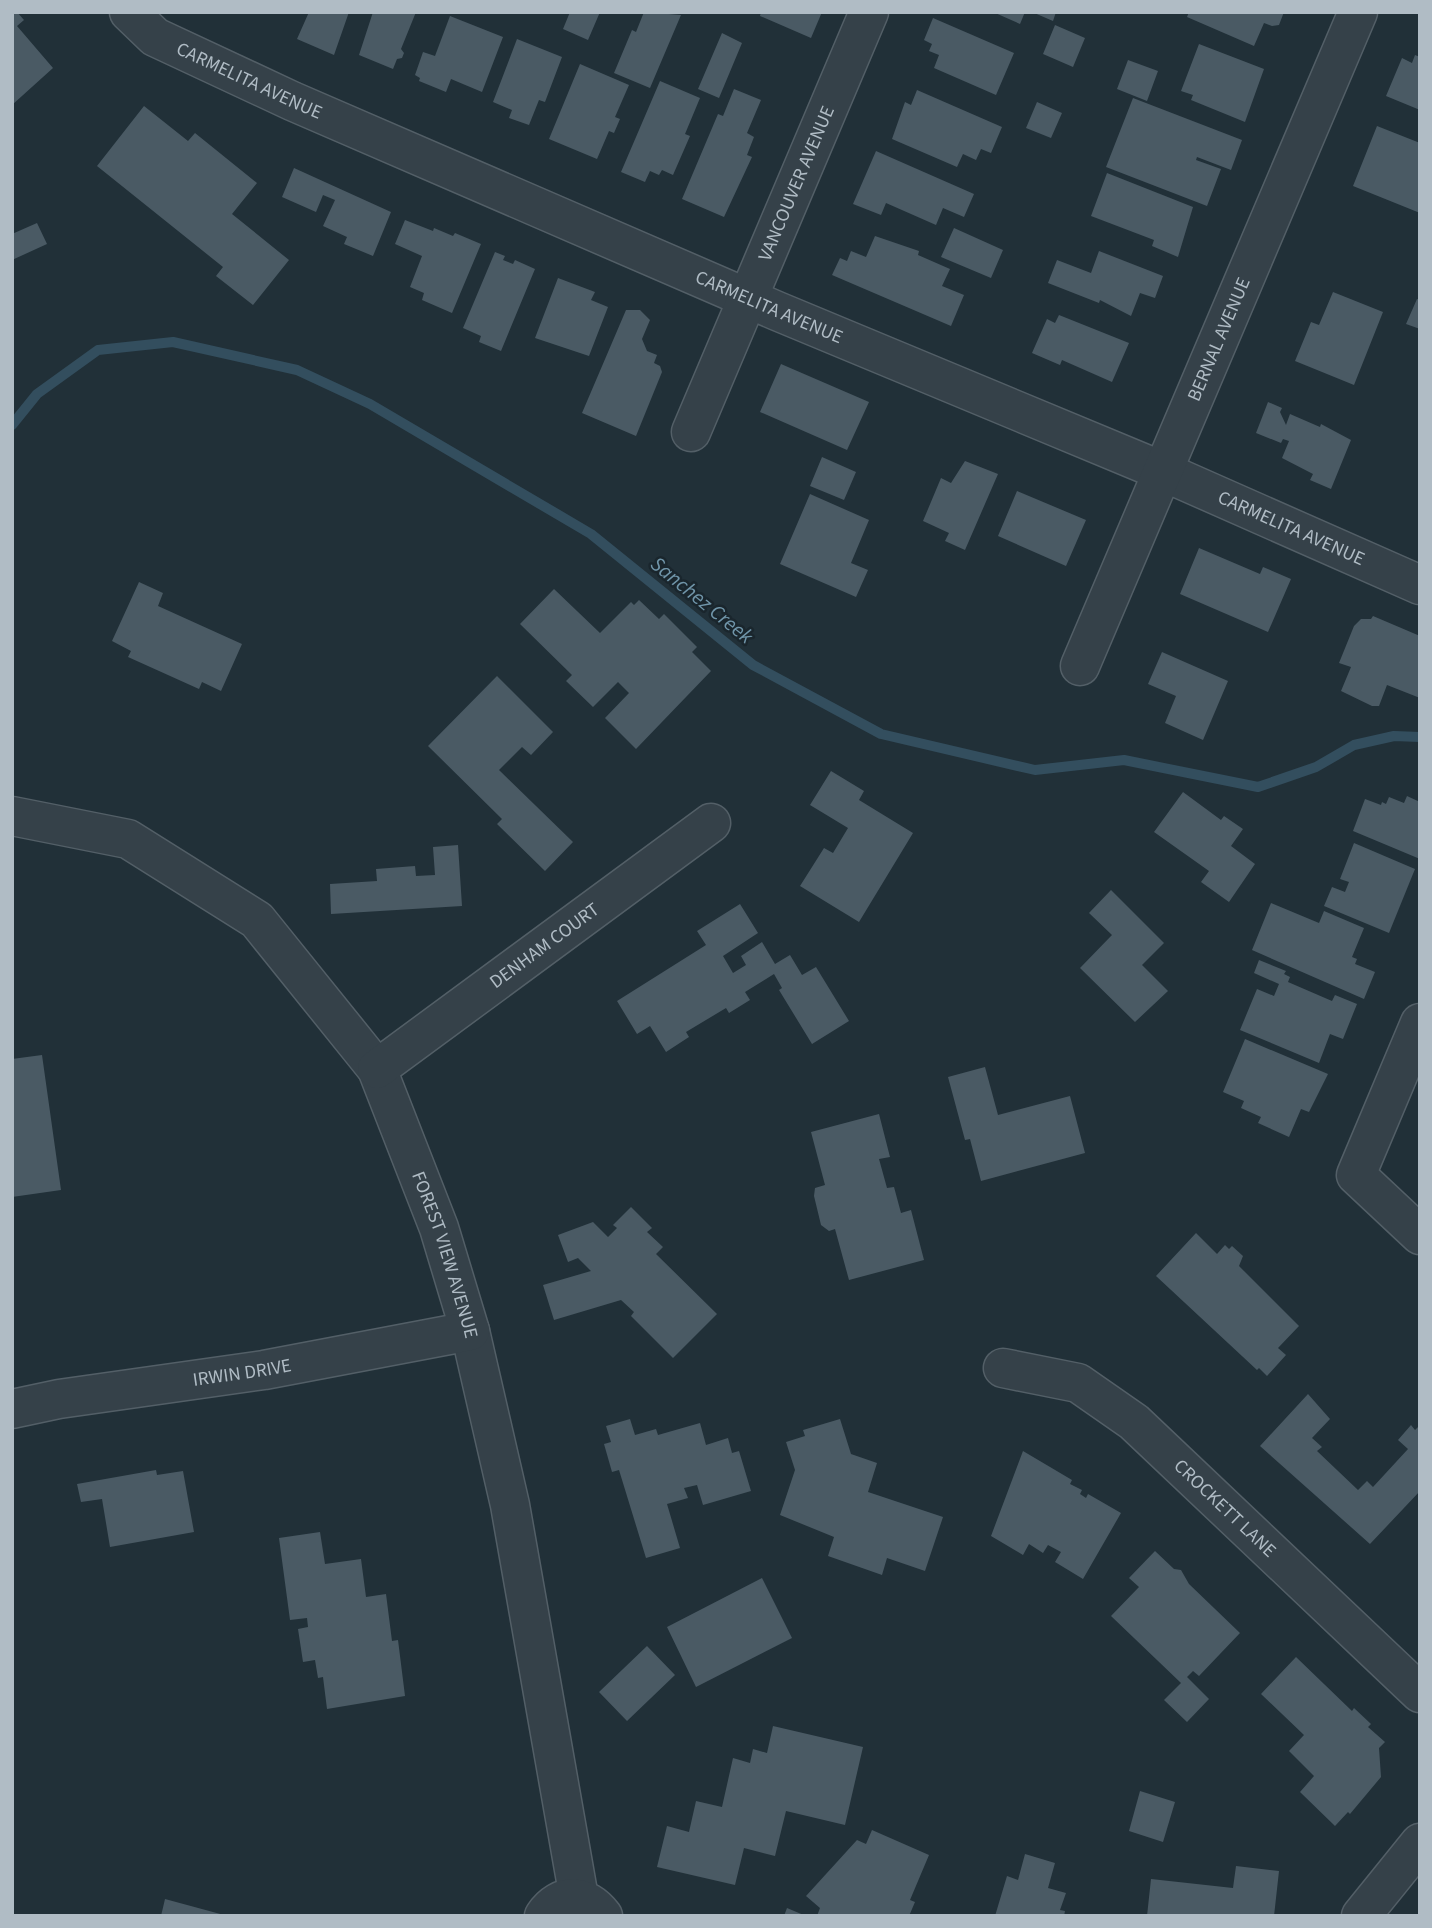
<svg xmlns="http://www.w3.org/2000/svg" width="1432" height="1928" viewBox="0 0 1432 1928" font-family="'Source Sans 3',sans-serif">
<rect width="100%" height="100%" fill="#213038"/>
<g fill="none" stroke-linecap="round" stroke-linejoin="round">
<path stroke="#334e5e" stroke-width="10" d="M12,425l25,-31 61,-44 75,-8 124,28 73,34 221,130 162,131 128,69 154,36 89,-10 134,27 58,-20 38,-22 40,-9 26,1"/>
</g>
<path fill="#4a5a64" d="M12,12h5l7,8 -7,6 36,42 -41,37z
M309,12h40l-15,43 -37,-16z
M373,12h43l-15,37 3,4 -2,5 -5,1 -4,10 -34,-14z
M570,12h30l-12,28 -25,-11z
M644,12l37,3 -31,73 -36,-15 18,-43 4,2z
M761,12h61l-11,26 -51,-22z
M993,12h32l-5,12z
M1032,12h24l-3,9z
M1189,12h95l-5,13 -7,1 -8,-3 -10,23 -67,-29z
M450,16l53,21 -21,55 -31,-13 -5,13 -27,-11 1,-3 -5,-3 8,-23 12,4z
M933,18l81,35 -18,42 -62,-27 5,-13 -10,-4 3,-7 -8,-4z
M1055,25l30,13 -12,29 -30,-13z
M722,33l20,10 -23,55 -21,-9z
M517,39l45,18 -17,45 -6,-2 -10,25 -20,-7 3,-8 -19,-8z
M1199,44l65,25 -19,53 -54,-22 2,-5 -12,-4z
M1415,55l5,2v53l-34,-14 16,-38 10,5z
M1128,60l30,11 -11,30 -30,-12z
M580,64l49,21 -14,32 5,2 -6,14 -5,-2 -12,28 -48,-20z
M660,81l40,17 -15,36 5,2 -17,39 -11,-5 -3,5 -9,-4 -5,11 -24,-10z
M734,89l27,11 -14,33 7,4 -7,18 5,2 -28,60 -42,-18 36,-85 5,2z
M917,90l85,37 -11,26 -10,-4 -5,11 -13,-6 -6,13 -65,-28 13,-37 6,3z
M1133,98l109,42 -11,30 -34,-13 -1,3 25,9 -14,37 -101,-39z
M1037,102l25,11 -11,25 -25,-10z
M144,106l44,35 7,-8 62,50 -25,31 57,46 -36,45 -37,-29 7,-9 -126,-101z
M1377,126l43,17v70l-67,-27z
M876,151l98,43 -10,23 -21,-9 -7,17 -50,-22 -5,12 -28,-11z
M294,168l97,44 -18,44 -29,-12 3,-7 -24,-11 12,-26 -12,-5 -7,17 -34,-15z
M1107,173l86,34 -15,50 -26,-11 2,-6 -63,-24z
M405,220l28,11 1,-3 19,8 2,-3 26,11 -29,69 -30,-13 2,-7 -14,-6 12,-31 -27,-12z
M37,223l10,21 -35,16v-26z
M954,228l49,22 -12,28 -50,-21z
M875,236l44,15 -1,4 32,14 -8,17 22,9 -13,31 -119,-51 8,-17 7,3 4,-10 15,6z
M1099,251l64,25 -8,22 -15,-5 -9,23 -31,-16 -1,3 -51,-20 9,-23 34,13z
M495,252l10,4 -2,4 10,4 2,-4 20,9 -34,82 -22,-9 2,-6 -18,-8z
M558,278l37,14 -4,8 17,7 -19,49 -54,-18z
M1333,292l50,20 -29,73 -59,-24 16,-39 8,3z
M1417,299l3,1v29l-14,-5z
M626,310h14l10,10 -8,19 5,12 10,4 -3,8 6,3 2,6 -26,64 -54,-23z
M1059,315l70,28 -17,39 -50,-22 -2,5 -28,-12 15,-34 8,4z
M781,364l88,38 -22,48 -87,-38z
M1268,402l14,6 -2,4 6,13 4,-11 30,13 1,-3 30,16 -20,49 -21,-9 3,-6 -31,-16 7,-17 -6,-2 -2,4 -25,-10z
M822,457l34,15 -12,28 -34,-14z
M965,461l33,13 -33,76 -20,-9 4,-8 -26,-12 18,-43 10,5z
M1017,491l69,29 -20,46 -68,-30z
M810,494l59,26 -18,43 17,7 -12,27 -76,-33z
M1199,548l61,26 3,-7 28,12 -23,53 -88,-38z
M139,582l24,11 -5,13 84,38 -21,47 -19,-9 -3,7 -71,-32 3,-6 -19,-10z
M554,589l46,44 31,-31 3,3 5,-5 20,19 5,-5 33,33 -5,5 19,19 -75,78 -31,-31 24,-25 -11,-11 -25,25 -27,-26 6,-6 -52,-51z
M1373,616l47,20v62l-33,-13 -8,21h-7l-31,-15 10,-24 -12,-4 15,-37 7,-7h10z
M1162,652l66,29 -25,59 -38,-17 11,-27 -28,-12z
M497,676l56,56 -22,23 -9,-8 -23,23 74,72 -28,29 -48,-47 5,-5 -74,-73z
M831,771l33,20 -5,9 54,33 -54,89 -59,-36 24,-38 9,5 15,-25 -38,-23z
M1183,792l38,28 3,-4 19,13 -12,17 24,18 -26,38 -28,-20 8,-11 -55,-39z
M1407,796l13,6v57l-67,-28 12,-32 16,6 1,-3 4,2 3,-7 15,6z
M1354,843l61,26 -26,64 -65,-27 8,-19 13,5 4,-10 -9,-3z
M458,845l4,61 -131,8 -1,-30 47,-3 -1,-12 39,-3 1,10 19,-1 -2,-28z
M1111,890l53,53 -22,22 26,26 -33,31 -55,-54 32,-33 -23,-22z
M1271,903l48,20 5,-12 40,17 -12,29 5,2 -2,5 20,8 -11,27 -112,-49z
M740,904l18,29 -35,23 10,17 13,-8 -5,-9 21,-14 13,22 15,-9 12,20 14,-8 33,54 -37,23 -33,-54 3,-2 -8,-14 -29,18 5,8 -21,13 -3,-5 -40,24 3,5 -23,15 -16,-26 -13,8 -20,-33 89,-56 -9,-14z
M1259,960l27,11 -2,3 6,3 -2,5 44,19 3,-6 22,9 -14,35 -13,-5 -11,29 -79,-33 17,-41 17,7 5,-12 -25,-11z
M1245,1039l83,35 -19,38 -8,-3 -12,28 -31,-14 3,-6 -20,-9 3,-7 -21,-9z
M42,1055l19,135 -49,7v-138z
M985,1067l13,48 72,-19 15,57 -104,28 -11,-42 -5,1 -17,-63z
M879,1114l11,43 -11,2 8,29 7,-1 7,26 10,-3 13,50 -75,20 -14,-51 -6,2 -8,-6 -7,-29 1,-8 10,-3 -14,-53z
M631,1207l21,21 -5,4 16,15 -7,7 61,60 -44,44 -42,-42 3,-4 -13,-12 -67,20 -11,-35 48,-14 -13,-13 -10,4 -10,-27 35,-13 15,15 9,-9 -4,-3z
M1196,1233l21,21 8,-9 4,4 3,-3 11,10 -4,10 60,60 -21,22 8,7 -19,21 -8,-8 -2,2 -101,-94z
M1308,1394l22,25 -18,19 10,9 -5,4 41,39 9,-9 6,6 35,-38 -10,-9 13,-15 4,5 5,-5v66l-50,53 -110,-98z
M630,1419l5,16 21,-6 2,6 42,-12 6,22 22,-7 4,15 7,-2 12,40 -48,14 -6,-20 -13,3 4,10 -21,6 13,44 -34,10 -27,-88 -7,2 -8,-28 7,-2 -5,-16z
M840,1419l11,35 26,9 -9,29 75,25 -18,54 -38,-13 -5,17 -54,-19 6,-19 -54,-22 15,-45 -9,-28 19,-6 -2,-6z
M1023,1451l49,29 -2,4 12,6 -2,4 6,4 2,-4 33,19 -38,66 -28,-17 6,-10 -13,-7 -5,8 -14,-9 -6,11 -32,-19z
M156,1470l1,5 26,-4 11,61 -84,15 -8,-48 -21,3 -4,-18z
M320,1532l5,32 36,-5 5,38 20,-3 6,47 6,-1 7,56 -78,13 -4,-32 -5,1 -3,-18 -12,2 -5,-33 10,-2 -1,-9 -17,2 -11,-82z
M1155,1551l19,18 7,1 8,14 51,49 -41,43 -6,-5 -6,6 22,22 -22,23 -23,-22 17,-17 -70,-67 28,-29 -10,-9z
M762,1578l30,60 -96,49 -29,-60z
M647,1646l28,29 -48,46 -28,-29z
M1296,1657l56,54 2,-3 17,16 -3,3 17,15 -6,6 2,29 -31,37 -2,-2 -13,14 -35,-34 14,-16 -25,-25 15,-16 -43,-41z
M773,1726l90,21 -18,78 -59,-14 -11,45 -31,-8 -9,37 -78,-18 10,-41 22,6 7,-31 26,6 11,-49 17,5 3,-14 14,4z
M1140,1791l35,11 -12,40 -34,-11z
M872,1830l57,25 -19,45 5,2 -6,14h-92l3,-8 -14,-12 51,-56 9,4z
M1025,1854l30,9 -7,25 18,5 -6,17 5,1 -1,5h-69l12,-40 11,4z
M1236,1866l43,5 -5,45h-127l4,-37 82,9z
M165,1899l59,16v1h-63z
M787,1908l19,8h-22z"/>
<g fill="none" stroke-linecap="round" stroke-linejoin="round">
<g stroke="#535f67" stroke-width="41">
<g id="minor">
<path id="s1" d="M129,12l26,25 137,64 485,210 385,160 258,114"/>
<path id="s2" d="M691,432l178,-420"/>
<path id="s3" d="M1080,666l278,-654"/>
<path id="s4" d="M12,816l116,23 129,81 120,149 62,159 31,103 40,174 69,393"/>
<path d="M1420,1023l-64,152 64,60"/>
<path id="s5" d="M377,1069l334,-246"/>
<path id="s6" d="M1003,1368l75,15 56,39 286,271"/>
<path id="s7" d="M12,1409l47,-10 205,-29 206,-39"/>
<path d="M544,1916c16,-24 42,-23 59,0"/>
<path d="M1361,1916l59,-73"/>
</g>
</g>
<use href="#minor" stroke="#354149" stroke-width="38"/>
</g>
<g text-anchor="middle" dominant-baseline="central" stroke-width="5" stroke-linejoin="round" paint-order="stroke">
<g font-size="19" fill="#b0bcc5" stroke="#1a262d">
<text stroke="none"><textPath href="#s1" startOffset="140">CARMELITA AVENUE</textPath></text>
<text stroke="none"><textPath href="#s2" startOffset="270">VANCOUVER AVENUE</textPath></text>
<text stroke="none"><textPath href="#s1" startOffset="707">CARMELITA AVENUE</textPath></text>
<text stroke="none"><textPath href="#s3" startOffset="355">BERNAL AVENUE</textPath></text>
<text stroke="none"><textPath href="#s1" startOffset="1274">CARMELITA AVENUE</textPath></text>
<text stroke="none"><textPath href="#s5" startOffset="208">DENHAM COURT</textPath></text>
<text stroke="none"><textPath href="#s4" startOffset="660">FOREST VIEW AVENUE</textPath></text>
<text stroke="none"><textPath href="#s7" startOffset="233">IRWIN DRIVE</textPath></text>
<text stroke="none"><textPath href="#s6" startOffset="270">CROCKETT LANE</textPath></text>
</g>
<g font-size="21" font-style="italic" fill="#7095a9" stroke="#1a262d">
<text transform="translate(702 600) rotate(39)">Sanchez Creek</text>
</g>
</g>
<rect width="1432" height="1928" fill="none" stroke="#b0bcc5" stroke-width="28"/>
</svg>
